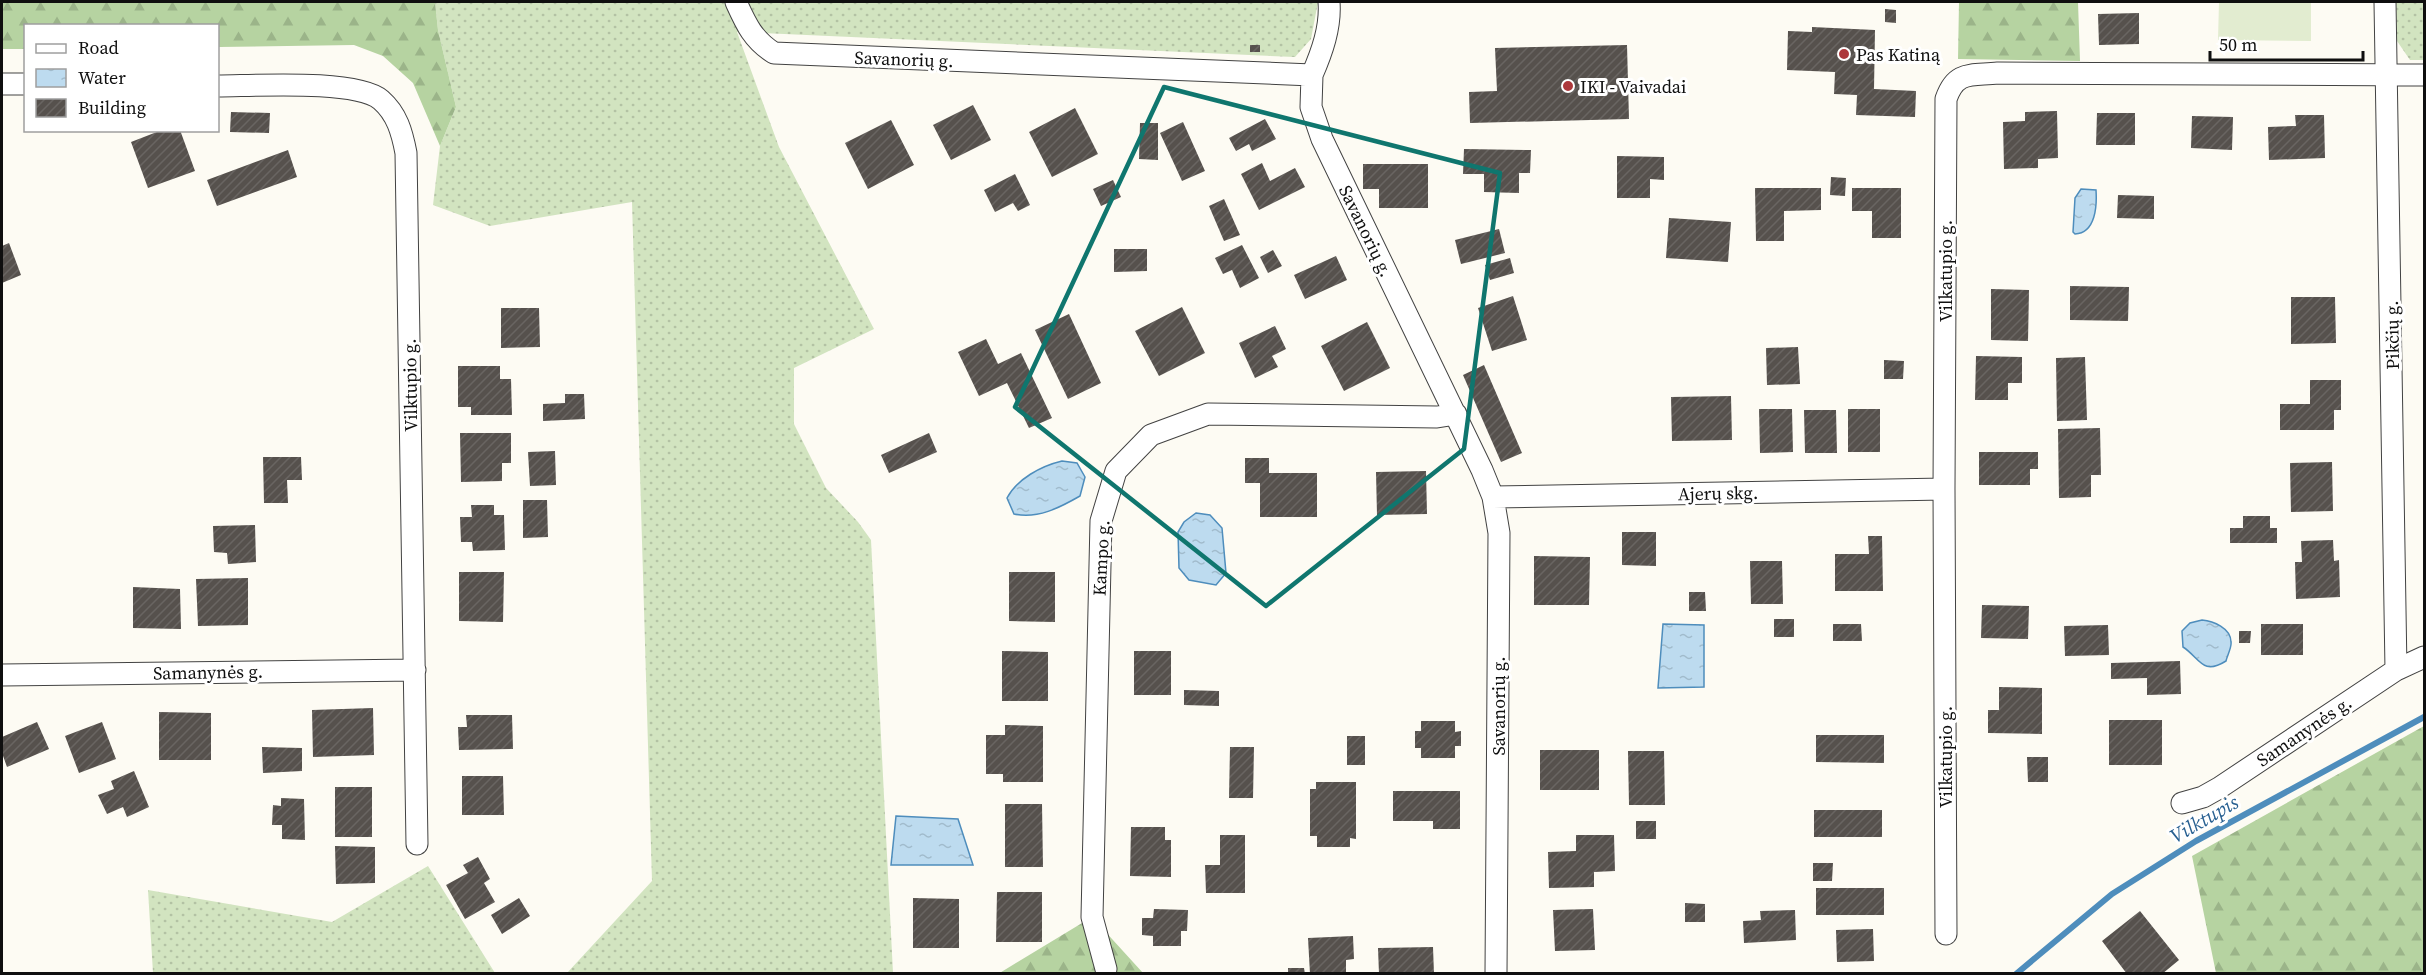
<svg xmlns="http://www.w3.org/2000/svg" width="2426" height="975" viewBox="0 0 2426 975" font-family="'Source Serif 4',serif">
<defs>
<pattern id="grass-dots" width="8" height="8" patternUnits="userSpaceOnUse" patternTransform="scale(1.5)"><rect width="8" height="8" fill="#d2e4c0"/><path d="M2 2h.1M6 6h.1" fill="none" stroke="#b3c2a4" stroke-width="1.8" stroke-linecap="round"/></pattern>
<pattern id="forest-firs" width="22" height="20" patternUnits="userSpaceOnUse" patternTransform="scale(1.5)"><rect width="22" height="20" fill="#b6d3a1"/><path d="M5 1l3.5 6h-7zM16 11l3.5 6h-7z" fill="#9bb489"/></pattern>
<pattern id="water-ripples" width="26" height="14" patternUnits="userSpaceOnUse" patternTransform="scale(1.5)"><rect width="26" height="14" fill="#bddbef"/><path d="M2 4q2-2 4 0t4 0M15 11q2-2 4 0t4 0" fill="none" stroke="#a1bbcc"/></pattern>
<pattern id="building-hatch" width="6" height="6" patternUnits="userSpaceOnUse" patternTransform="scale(1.5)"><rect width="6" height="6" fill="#56514d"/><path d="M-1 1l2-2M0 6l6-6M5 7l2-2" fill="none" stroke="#696562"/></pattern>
</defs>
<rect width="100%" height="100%" fill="#fdfbf3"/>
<path fill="url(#grass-dots)" d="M435,2h883l-7,37 -16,18 -558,-25 42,115 95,182 -80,39v56l32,64 32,34 13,18 22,433h-326l85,-92 -20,-679 -142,24 -57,-21 7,-59 16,-39 -18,-77z
M2396,2h28v58h-14l-13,-19z
M428,866l67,107h-342l-5,-83 184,32z"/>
<path fill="url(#forest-firs)" d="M2,2h433l3,28 18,77 -16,39 -27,-63 -30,-27 -29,-11 -136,2v-21h-192l-1,23h-23z
M1959,2h119l2,59 -122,-2z
M2424,726v247h-208l-24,-117z
M1092,917l51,56 -145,1z"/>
<path fill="#e2ecd0" d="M2219,2h92v39l-93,-1z"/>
<path fill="url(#water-ripples)" stroke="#4e8dbc" stroke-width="1.5" d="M2081,189l15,1c1,15 0,43 -21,44l-2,-2 2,-34z
M1062,461l15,2 8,14 -5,19c-21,12 -42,23 -66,18l-7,-16c10,-19 34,-32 55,-37z
M1196,513l14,2 12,13 4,45 -10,12 -27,-5 -10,-12 -1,-36 6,-10z
M2202,620c11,1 29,8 29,22 1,5 -4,14 -5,19 -24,15 -26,-3 -43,-14l-1,-16 8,-8z
M1663,624l41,1v62l-46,1z
M896,816l62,3 15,46h-82z"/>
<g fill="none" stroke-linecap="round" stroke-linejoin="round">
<path stroke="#4e8dbc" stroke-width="6" d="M2016,974l96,-80 84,-53 228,-124"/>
</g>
<path fill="url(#building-hatch)" d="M1885,9l11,1v13l-11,-1z
M2139,13v31l-40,1 -1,-31z
M1812,27l63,3 -1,59 42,2 -1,26 -59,-2 1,-20 -23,-1 1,-22 -48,-2 1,-39 24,1z
M1250,45h10v7h-10z
M1627,45l2,74 -159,4 -1,-31 28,-1 -2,-43z
M973,105l18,35 -40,20 -18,-35z
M1075,108l23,46 -46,23 -23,-45z
M2057,111l1,47 -20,1v9l-34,1 -1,-47 22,-1v-9z
M231,112l39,1 -1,20 -39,-1z
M2097,113h38v32h-39z
M2295,115h29l1,43 -56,2 -1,-33 28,-1z
M2192,116l41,1 -1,33 -41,-2z
M1265,119l11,20 -24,12 -3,-7 -13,7 -7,-13z
M891,120l23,45 -46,24 -23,-46z
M1183,122l22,49 -23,10 -22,-48z
M1140,123h18v37l-19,-1z
M162,130h18l15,41 -47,17 -17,-46z
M1464,149l67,1 -1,23h-11v20l-35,-1v-18h-21z
M288,150l9,27 -80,29 -10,-26z
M1617,156l47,1v23l-14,-1v19h-33z
M1262,163l8,18 25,-13 10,19 -46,23 -18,-36z
M1363,164h65v44h-49v-19h-16z
M1015,174l15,31 -12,6 -5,-8 -18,9 -11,-22z
M1831,177l15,1 -1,18 -15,-1z
M1113,180l8,17 -20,9 -8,-17z
M1755,188h66v22l-37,1v30h-28z
M1852,188h49v50h-29v-27h-20z
M2118,195l36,1v23l-37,-1z
M1224,199l16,36 -16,6 -15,-35z
M1669,218l62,4 -3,40 -62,-4z
M1499,229l6,24 -44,11 -6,-24z
M9,243l12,32 -19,8v-37z
M1242,245l17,33 -19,10 -8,-18 -9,4 -8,-16z
M1114,249h33v22l-33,1z
M1273,250l9,16 -14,7 -8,-16z
M1336,256l11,24 -42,19 -11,-24z
M1510,258l4,15 -24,7 -5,-15z
M2070,286l59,1 -1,34 -58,-1z
M1991,289l38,1 -1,51 -37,-1z
M1513,296l14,44 -35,11 -14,-43z
M2291,297h44l1,46 -45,1z
M1182,307l23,46 -46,23 -24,-45z
M501,308h38l1,39 -39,1z
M1069,314l32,69 -33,16 -33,-69z
M1367,322l23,46 -46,23 -23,-45z
M1275,326l11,23 -14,7 6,11 -23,11 -16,-35z
M986,339l12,25 23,-11 31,65 -23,10 -22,-45 -28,13 -21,-44z
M1798,347l2,37 -33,1 -1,-37z
M1976,356l46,1v26h-14v17h-33z
M2085,357l2,63 -30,1 -1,-63z
M1884,360l20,1 -1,18h-19z
M1484,365l38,88 -21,9 -38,-87z
M458,366h42v13h11l1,36h-41v-8h-13z
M2310,380h31v30h-7v20h-54v-26h30z
M565,394h19l1,25 -42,2v-17l22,-1z
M1731,396l1,44 -60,1 -1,-44z
M1759,409h33l1,43 -33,1z
M1848,409h32v43h-32z
M1804,410h32l1,43h-32z
M2100,428l1,47h-10v22l-32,1 -1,-69z
M460,433h51v30h-9v18l-41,1z
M929,433l8,19 -48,21 -8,-18z
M555,451l1,34 -26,1 -2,-34z
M1979,452h59v17h-8v16h-51z
M263,457h38l1,23h-15l1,23h-24z
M1245,458h24v15h48v44h-57v-34h-15z
M2332,462l1,49 -42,1 -1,-49z
M1426,471l1,43 -50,1 -1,-43z
M523,500h24l1,37 -25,1z
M471,505h23v10h10l1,35 -32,1 -1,-9h-11l-1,-25h12z
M2243,516h27v12h7v15h-47v-15h13z
M255,525l1,37 -28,2 -1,-11 -13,-1 -1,-26z
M1622,532h34v34l-34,-1z
M1868,536h14l1,55h-48v-37h34z
M2333,540l1,21 5,-1 1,37 -44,2 -1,-37h7l-1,-21z
M1534,556l56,1 -1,48h-55z
M1750,561h32l1,43h-32z
M459,572h45l-1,50 -44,-1z
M1009,572h46v50l-46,-1z
M248,578v47l-50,1 -2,-47z
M133,587l47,2 1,40 -48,-1z
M1689,592h16l1,19h-17z
M1982,605l47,1 -1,33 -47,-1z
M1774,619h20v18h-20z
M1833,624h28l1,17h-29z
M2261,624h42v31h-42z
M2108,625l1,30 -44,1 -1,-30z
M2239,631h12l-1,12h-11z
M1002,651l46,1v49h-46z
M1134,651h37v44h-37z
M2180,661l1,33 -34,1v-17l-36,1v-16z
M1999,687l43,1v46l-54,-1v-23h11z
M1184,690l35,1v15l-35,-1z
M373,708l1,47 -61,2 -1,-47z
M159,712l52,1v47h-52z
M466,715h46l1,34 -54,1 -1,-23h9z
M2109,720h53v45h-53z
M1421,721h34v11l6,-1v15h-6v12h-34v-10h-6v-17h6z
M37,722l12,27 -42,18 -5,-14v-16z
M102,722l14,37 -37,14 -14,-37z
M1005,725l38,1v56h-40v-8h-17v-39h19z
M1816,735h68v28l-68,-1z
M1347,736h18v29h-18z
M262,747l40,1v23l-39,2z
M1230,747h24l-1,51h-24z
M1540,750h59v40h-59z
M1628,751h36l1,54h-36z
M2027,757h21v25h-20z
M134,771l15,36 -22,10 -4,-10 -16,7 -9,-19 16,-6 -3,-8z
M462,776h41l1,39h-42z
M1316,782h40v57l-6,-1v9h-33v-11h-7v-47h6z
M335,787h37v50h-37z
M1393,791h67v38h-27v-8h-40z
M281,798l23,1 1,41 -23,-1v-14h-10l1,-20 8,1z
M1005,804h37l1,63h-38z
M1814,810h68v27h-68z
M1636,821h20v18h-20z
M1131,827h34v13h6v37l-41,-1z
M1220,835h25v58h-39l-1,-28h15z
M1576,835h38l1,36 -21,1v15l-45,1 -1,-36 28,-1z
M335,846l40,1v36l-39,1z
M478,857l12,22 -6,4 11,19 -30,17 -19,-34 22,-12 -5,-8z
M1813,863h20l-1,18h-19z
M1816,888h68v27h-68z
M997,892h45v50h-46z
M519,898l11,18 -28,18 -11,-19z
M913,898l46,1v49h-46z
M1685,903l20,1v18h-20z
M1154,909l34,1 -1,21h-6v15h-28v-10l-11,-1v-17h11z
M1593,909l2,41 -40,1 -2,-41z
M1795,910l1,30 -52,3 -1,-22 18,-1 -1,-9z
M2140,911l39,49 -17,14h-35l-25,-33z
M1873,929l1,32 -37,1 -1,-32z
M1353,936l1,23 -8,1v14h-36l-2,-36z
M1433,947l1,27h-55l-1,-26z
M1288,968h16l1,6h-17z"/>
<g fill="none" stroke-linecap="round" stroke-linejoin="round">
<g stroke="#424242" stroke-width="23">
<path id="street" d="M736,2c10,22 17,38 38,51l538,22 -1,32 11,32 160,331 11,27 6,36 -3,441
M2385,2l11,668
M1312,75c10,-23 19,-48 17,-73
M2,84h24
M218,86c35,0 138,-7 163,14 16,14 21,32 25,53l11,691
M1493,497l451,-8
M2,675l413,-5
M2182,803l21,-6 16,-9 177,-118 28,-13
M1946,934l-2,-445 2,-390c10,-29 25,-23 52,-26l426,2
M1106,969l-14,-52 9,-396 15,-50 35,-36 57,-21 229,3 19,-3"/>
</g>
<use href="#street" stroke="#fff" stroke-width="21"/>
</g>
<path fill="none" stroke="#0f766e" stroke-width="4.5" stroke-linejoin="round" d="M1164,87l336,86 -36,276 -198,157 -251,-199z"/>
<g fill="#ad383b" stroke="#fff" stroke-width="2">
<circle cx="1844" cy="54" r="6"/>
<circle cx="1568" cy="86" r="6"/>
</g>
<g text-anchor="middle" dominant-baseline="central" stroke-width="6" stroke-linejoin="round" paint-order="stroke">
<g font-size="18" fill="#0f0f0f" stroke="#fff" text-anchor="start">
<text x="1856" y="54">Pas Katiną</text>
<text x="1580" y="86">IKI - Vaivadai</text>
</g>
<g font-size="18" fill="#0f0f0f" stroke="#fff">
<text transform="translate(904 59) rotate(2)">Savanorių g.</text>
<text transform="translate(1366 231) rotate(64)">Savanorių g.</text>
<text transform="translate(1945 271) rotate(-90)">Vilkatupio g.</text>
<text transform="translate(2392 335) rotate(-91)">Pikčių g.</text>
<text transform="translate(410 385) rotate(-91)">Vilktupio g.</text>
<text transform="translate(1718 493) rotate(-1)">Ajerų skg.</text>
<text transform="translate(1101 558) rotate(-87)">Kampo g.</text>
<text transform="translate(208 672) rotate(-1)">Samanynės g.</text>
<text transform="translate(1498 706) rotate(-90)">Savanorių g.</text>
<text transform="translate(2304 731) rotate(-34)">Samanynės g.</text>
<text transform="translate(1945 757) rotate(-90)">Vilkatupio g.</text>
</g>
<g font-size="20" font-style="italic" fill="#286091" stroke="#fff">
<text transform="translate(2204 819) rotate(-30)">Vilktupis</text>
</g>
</g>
<rect width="2426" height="975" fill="none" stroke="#0f0f0f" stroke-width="6"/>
<rect x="24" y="24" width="195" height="108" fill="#ffffff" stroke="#9f9f9f" stroke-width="1.5"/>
<rect x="36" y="44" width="30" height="9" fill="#ffffff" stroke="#9f9f9f" stroke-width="1.5"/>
<text x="78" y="54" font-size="18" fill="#0f0f0f">Road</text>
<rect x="36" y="69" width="30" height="18" fill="url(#water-ripples)" stroke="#9f9f9f" stroke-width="1.5"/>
<text x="78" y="84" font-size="18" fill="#0f0f0f">Water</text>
<rect x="36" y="99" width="30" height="18" fill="url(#building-hatch)" stroke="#9f9f9f" stroke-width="1.5"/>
<text x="78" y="114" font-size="18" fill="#0f0f0f">Building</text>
<path d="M2210 51v9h153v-9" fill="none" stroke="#0f0f0f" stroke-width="3"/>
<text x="2219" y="51" font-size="18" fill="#0f0f0f" stroke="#ffffff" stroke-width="4.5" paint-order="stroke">50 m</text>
</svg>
